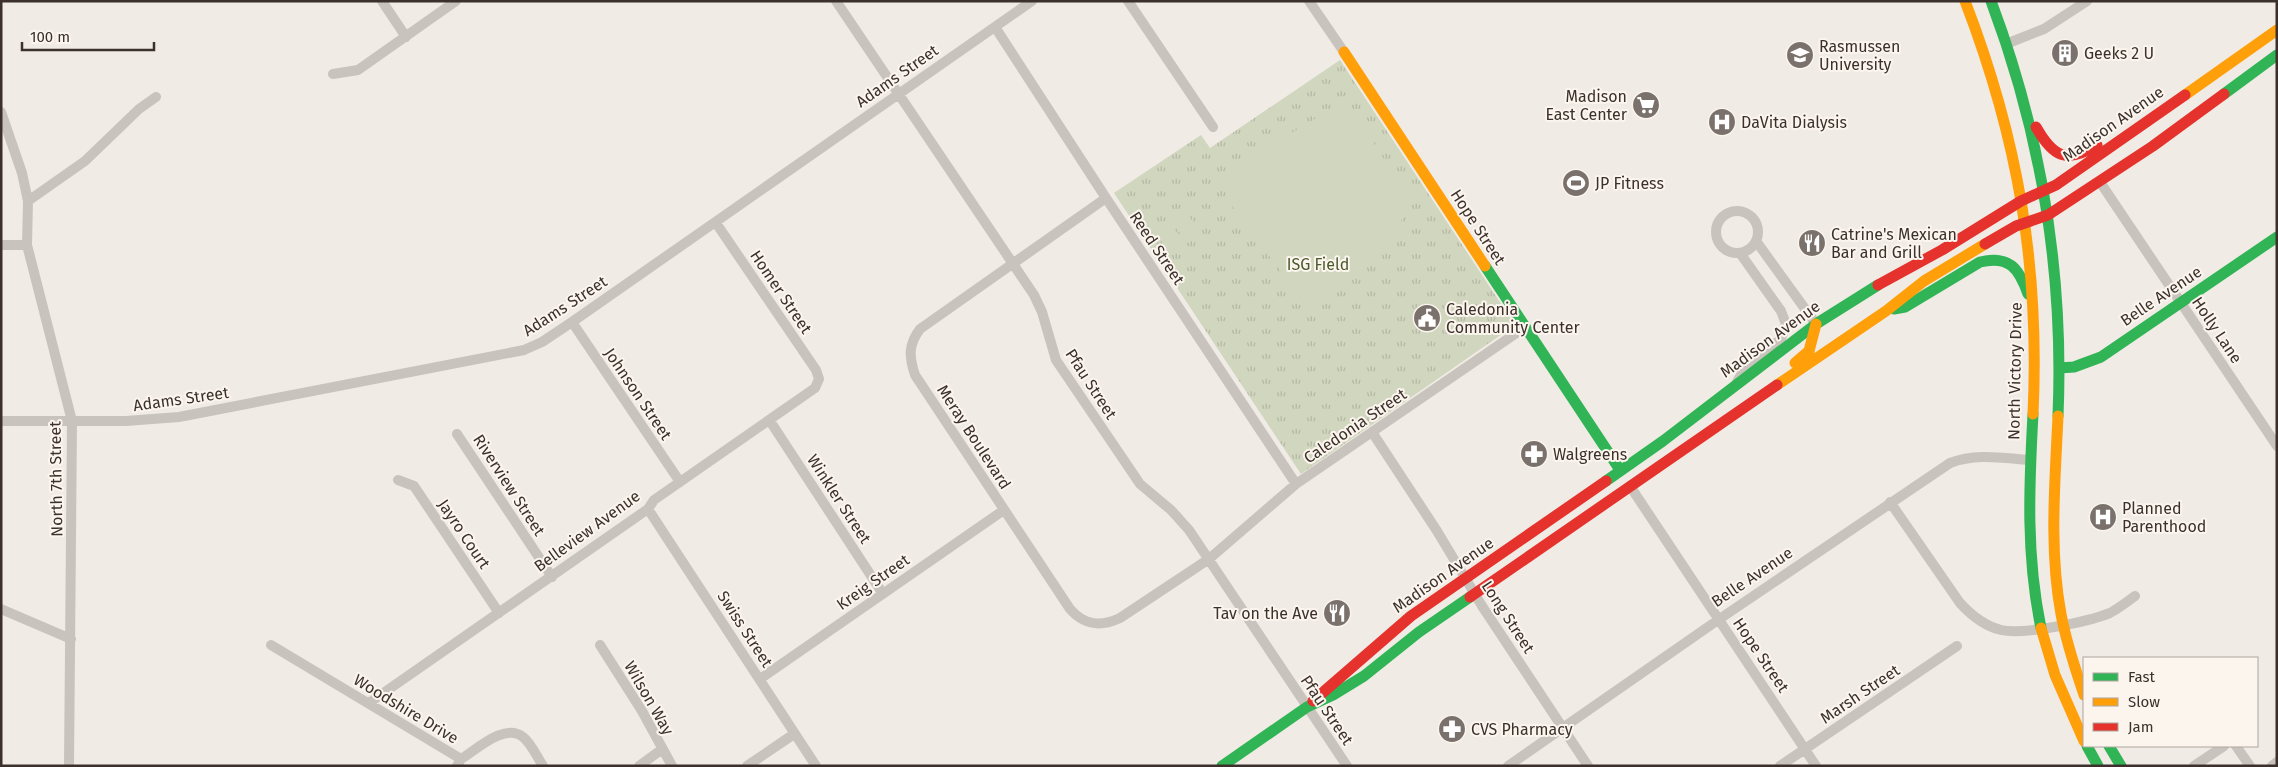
<svg xmlns="http://www.w3.org/2000/svg" width="2278" height="767" viewBox="0 0 2278 767" font-family="'Fira Sans',sans-serif">
<defs>
<pattern id="grass-tufts" width="24" height="20" patternUnits="userSpaceOnUse" patternTransform="scale(1.25)"><rect width="24" height="20" fill="#d1d6bf"/><path d="M3 7l-1-3M5 7V3M7 7l1-3M15 17l-1-3M17 17v-4M19 17l1-3" fill="none" stroke="#b4b8a4"/></pattern>
</defs>
<rect width="100%" height="100%" fill="#f0ebe5"/>
<path fill="url(#grass-tufts)" d="M1340,60l175,265 -214,149 -187,-281 87,-58 9,13z"/>
<path fill="#d1d6bf" d="M1346,100l61,95 -10,47 -89,66 -78,-105c-8,-16 -3,-28 10,-39z
M1184,209l17,24 -14,10 -17,-24z
M1168,220l17,24 -15,10 -17,-25z"/>
<g fill="none" stroke-linecap="round" stroke-linejoin="round">
<path stroke="#c9c3be" stroke-width="10" d="M382,1l24,36
M836,1l198,294 8,17 14,48 84,124 31,26 18,20 158,236
M1128,1l85,126
M1309,1l35,51
M995,27l111,171 190,286
M2006,44l38,-15 43,-28
M333,74l25,-4 98,-69
M1,112l21,61 6,28 -1,44 45,176 -3,345
M2100,182l177,264
M1106,198l-186,131c-12,16 -11,28 -5,46l155,234c15,17 31,18 50,9l89,-59 87,-75 229,-157
M28,201l57,-40 54,-52 17,-12
M1716 232a21 21 0 1 1 42 0a21 21 0 1 1-42 0Z
M1756,241l60,83
M1,245h26
M572,322l108,160
M1737,382l9,-16 35,-27 5,-15 -5,-13 -41,-58
M1,421h125l53,-4 345,-67 18,-8 30,-20 460,-321
M770,421l113,173
M1372,432l65,99 45,75 106,160
M457,434l95,143
M398,480l16,6 85,127
M1630,486l186,280
M1890,502l70,101c11,12 24,23 41,27 23,5 86,-8 109,-17 9,-5 17,-11 25,-17
M648,509l168,257
M1,609l70,30
M271,645l190,114
M600,645l42,66 30,55
M760,679l244,-169
M369,703l279,-194 6,-9 161,-112 4,-9 -3,-9 -100,-147
M2236,746l14,20
M457,766l4,-7c15,-9 44,-37 62,-22 8,6 14,20 20,29
M639,766l22,-16
M747,766l47,-32
M1508,766l210,-146 232,-157c26,-10 52,-5 79,-3
M1780,766l177,-120
M2194,766l30,-20
M2272,766l5,-4"/>
<path stroke="#30b455" stroke-width="11" d="M1991,1c50,133 73,273 67,415
M2224,94l53,-39
M1485,266l135,204
M1894,309l11,-2 75,-45c29,-7 39,6 48,32
M2059,368l15,-1 27,-10 176,-120
M2033,414c-4,73 -7,142 8,214
M1606,481l57,-40 153,-117 62,-39
M2087,746l11,20
M2109,746l12,20
M1222,766l85,-59 26,-12 31,-19 55,-44 51,-35"/>
<path stroke="#ff9f0a" stroke-width="11" d="M1965,1c53,138 75,265 68,413
M1344,52l141,214
M2185,95l92,-65
M1795,363l14,-12 7,-27
M1777,385l109,-74 38,-30 61,-37
M2058,416c-3,66 -9,134 3,198 5,28 14,54 23,81
M2041,628l14,47 29,66"/>
<path stroke="#e5322d" stroke-width="11" d="M2036,127c17,30 30,37 61,18
M1985,244l31,-18 32,-11 105,-69 71,-52
M1878,285l64,-35 79,-49 35,-16 129,-90
M1470,597l307,-212
M1313,701l98,-85 195,-135"/>
</g>
<defs>
<g id="building-disc" transform="scale(1.4375)"><circle r="9.5" fill="#7a716c" stroke="#fbf5ee"/><path d="M-4-6H4V6H1V3H-1V6H-4ZM-2.5-4.3h1.7v1.8h-1.7ZM.8-4.3h1.7v1.8H.8ZM-2.5-1h1.7V.8h-1.7ZM.8-1h1.7V.8H.8Z" fill="#fff"/></g>
<g id="university-disc" transform="scale(1.4375)"><circle r="9.5" fill="#7a716c" stroke="#fbf5ee"/><path d="M0-5L7-2L0 1L-7-2ZM-4 1L0 2.5L4 1V4Q0 6-4 4Z" fill="#fff"/></g>
<g id="supermarket-disc" transform="scale(1.4375)"><circle r="9.5" fill="#7a716c" stroke="#fbf5ee"/><path d="M-6-5.5h2.5l.6 2H6L4.5 2H-2.5L-4.4-4H-6ZM-1.5 3.2a1.3 1.3 0 1 0 .1 0ZM3 3.2a1.3 1.3 0 1 0 .1 0Z" fill="#fff"/></g>
<g id="hospital-disc" transform="scale(1.4375)"><circle r="9.5" fill="#7a716c" stroke="#fbf5ee"/><path d="M-5-5h3v3.5h4V-5h3V5h-3V1.5h-4V5h-3Z" fill="#fff"/></g>
<g id="stadium-disc" transform="scale(1.4375)"><circle r="9.5" fill="#7a716c" stroke="#fbf5ee"/><path d="M0-5a6.5 5 0 1 0 0 10a6.5 5 0 1 0 0-10ZM-3.5-1.8h7v3.6h-7Z" fill="#fff"/></g>
<g id="restaurant-disc" transform="scale(1.4375)"><circle r="9.5" fill="#7a716c" stroke="#fbf5ee"/><path d="M-5-6h1v4h1v-4h1v4h1v-4h1v5L-1.5 .5V6h-2V.5L-5-1ZM5-6V6H3V1.5H1.5Q1.5-4 5-6Z" fill="#fff"/></g>
<g id="civic-disc" transform="scale(1.4375)"><circle r="9.5" fill="#7a716c" stroke="#fbf5ee"/><path d="M-.6-6.5H3V-4.5H.6V-3L4-1V1h2V6H-6V1h2V-1L-.6-3ZM-1.2 2.5V6h2.4V2.5Z" fill="#fff"/></g>
<g id="pharmacy-disc" transform="scale(1.4375)"><circle r="9.5" fill="#7a716c" stroke="#fbf5ee"/><path d="M-2-6h4v4h4v4h-4v4h-4v-4h-4v-4h4Z" fill="#fff"/></g>
</defs>
<g fill-rule="evenodd">
<use href="#building-disc" x="2065" y="53"/>
<use href="#university-disc" x="1800" y="55"/>
<use href="#supermarket-disc" x="1646" y="105"/>
<use href="#hospital-disc" x="1722" y="122"/>
<use href="#stadium-disc" x="1576" y="183"/>
<use href="#restaurant-disc" x="1812" y="243"/>
<use href="#civic-disc" x="1427" y="318"/>
<use href="#pharmacy-disc" x="1534" y="454"/>
<use href="#hospital-disc" x="2103" y="517"/>
<use href="#restaurant-disc" x="1337" y="613"/>
<use href="#pharmacy-disc" x="1452" y="729"/>
</g>
<g text-anchor="middle" dominant-baseline="central" stroke-width="4" stroke-linejoin="round" paint-order="stroke">
<g font-size="16" fill="#3b302b" stroke="#fbf5ee" text-anchor="start">
<text x="1819" y="46">Rasmussen<tspan x="1819" dy="18">University</tspan></text>
<text x="2084" y="53">Geeks 2 U</text>
<text x="1627" y="96" text-anchor="end">Madison<tspan x="1627" dy="18">East Center</tspan></text>
<text x="1741" y="122">DaVita Dialysis</text>
<text x="1595" y="183">JP Fitness</text>
<text x="1831" y="234">Catrine's Mexican<tspan x="1831" dy="18">Bar and Grill</tspan></text>
<text x="1446" y="309">Caledonia<tspan x="1446" dy="18">Community Center</tspan></text>
<text x="1553" y="454">Walgreens</text>
<text x="2122" y="508">Planned<tspan x="2122" dy="18">Parenthood</tspan></text>
<text x="1318" y="613" text-anchor="end">Tav on the Ave</text>
<text x="1471" y="729">CVS Pharmacy</text>
</g>
<g font-size="16" fill="#3b302b" stroke="#fbf5ee">
<text transform="translate(897 76) rotate(-35)">Adams Street</text>
<text transform="translate(2113 124) rotate(-35)">Madison Avenue</text>
<text transform="translate(1478 227) rotate(57)">Hope Street</text>
<text transform="translate(1157 248) rotate(56)">Reed Street</text>
<text transform="translate(781 292) rotate(56)">Homer Street</text>
<text transform="translate(2161 296) rotate(-34)">Belle Avenue</text>
<text transform="translate(565 306) rotate(-33)">Adams Street</text>
<text transform="translate(2217 330) rotate(56)">Holly Lane</text>
<text transform="translate(1770 339) rotate(-36)">Madison Avenue</text>
<text transform="translate(2015 371) rotate(-89)">North Victory Drive</text>
<text transform="translate(1091 384) rotate(57)">Pfau Street</text>
<text transform="translate(638 394) rotate(56)">Johnson Street</text>
<text transform="translate(181 399) rotate(-8)">Adams Street</text>
<text transform="translate(1355 426) rotate(-34)">Caledonia Street</text>
<text transform="translate(974 437) rotate(57)">Meray Boulevard</text>
<text transform="translate(56 479) rotate(-91)">North 7th Street</text>
<text transform="translate(509 485) rotate(57)">Riverview Street</text>
<text transform="translate(839 499) rotate(57)">Winkler Street</text>
<text transform="translate(587 531) rotate(-36)">Belleview Avenue</text>
<text transform="translate(464 534) rotate(56)">Jayro Court</text>
<text transform="translate(1443 575) rotate(-35)">Madison Avenue</text>
<text transform="translate(1752 577) rotate(-34)">Belle Avenue</text>
<text transform="translate(873 582) rotate(-35)">Kreig Street</text>
<text transform="translate(1508 617) rotate(57)">Long Street</text>
<text transform="translate(745 629) rotate(57)">Swiss Street</text>
<text transform="translate(1761 655) rotate(56)">Hope Street</text>
<text transform="translate(1860 694) rotate(-34)">Marsh Street</text>
<text transform="translate(649 698) rotate(60)">Wilson Way</text>
<text transform="translate(406 709) rotate(31)">Woodshire Drive</text>
<text transform="translate(1327 710) rotate(56)">Pfau Street</text>
</g>
<g font-size="16" fill="#4a5a2e" stroke="#fbf5ee">
<text x="1318" y="264">ISG Field</text>
</g>
</g>
<rect width="2278" height="767" fill="none" stroke="#3b302b" stroke-width="5"/>
<rect x="2083" y="657" width="175" height="90" fill="#fbf5ee" stroke="#aea6a0"/>
<rect x="2093" y="673" width="25" height="8" fill="#30b455" stroke="#aea6a0"/>
<text x="2128" y="682" font-size="15" fill="#3b302b">Fast</text>
<rect x="2093" y="698" width="25" height="8" fill="#ff9f0a" stroke="#aea6a0"/>
<text x="2128" y="707" font-size="15" fill="#3b302b">Slow</text>
<rect x="2093" y="723" width="25" height="8" fill="#e5322d" stroke="#aea6a0"/>
<text x="2128" y="732" font-size="15" fill="#3b302b">Jam</text>
<path d="M22 42v8h132v-8" fill="none" stroke="#3b302b" stroke-width="2.5"/>
<text x="30" y="42" font-size="15" fill="#3b302b" stroke="#fbf5ee" stroke-width="4" paint-order="stroke">100 m</text>
</svg>
